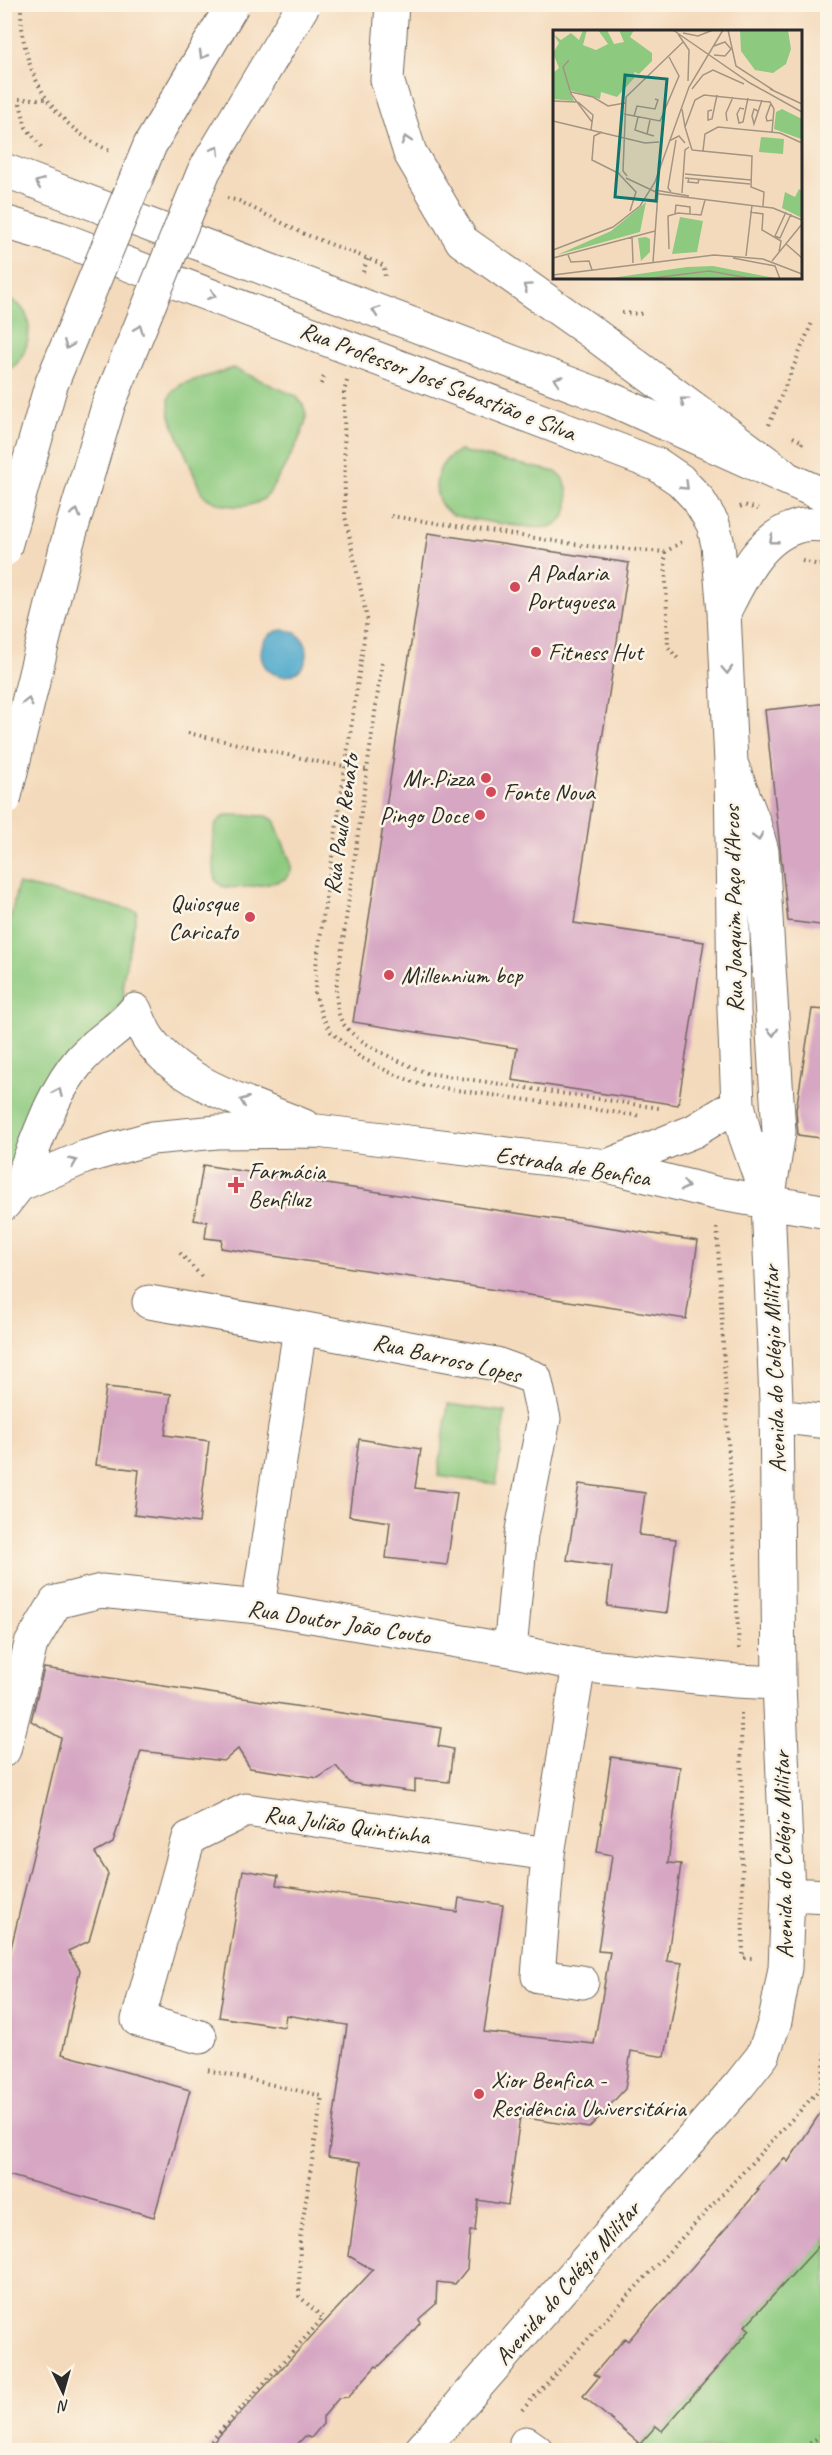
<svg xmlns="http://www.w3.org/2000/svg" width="832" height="2455" viewBox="0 0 832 2455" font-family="Caveat,sans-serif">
<rect width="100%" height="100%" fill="#fcf5e5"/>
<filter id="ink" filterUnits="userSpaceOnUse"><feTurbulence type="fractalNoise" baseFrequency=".0167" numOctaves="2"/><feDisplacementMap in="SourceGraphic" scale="12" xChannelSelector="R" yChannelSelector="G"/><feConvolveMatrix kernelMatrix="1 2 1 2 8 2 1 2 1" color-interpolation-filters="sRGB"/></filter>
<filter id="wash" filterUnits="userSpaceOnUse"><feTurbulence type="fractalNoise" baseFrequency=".008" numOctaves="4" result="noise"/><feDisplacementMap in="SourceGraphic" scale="24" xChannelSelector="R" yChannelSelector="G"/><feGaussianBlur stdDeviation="1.35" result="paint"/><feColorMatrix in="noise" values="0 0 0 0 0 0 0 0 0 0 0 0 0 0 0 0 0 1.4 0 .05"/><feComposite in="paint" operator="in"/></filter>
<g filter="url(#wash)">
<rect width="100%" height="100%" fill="#f4dabc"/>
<path fill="#8dca80" stroke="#5c7a56" stroke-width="1.5" d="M5,299c38,6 25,64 0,73z
M233,368l63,28c6,7 10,12 10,21 0,16 -29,62 -38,78 -15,16 -50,14 -66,-1l-32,-78 -1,-16 2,-6 11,-10z
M460,451l96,21c10,7 12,17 12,28 1,12 -5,22 -16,26 -14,6 -78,-7 -97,-10 -29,-13 -22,-56 5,-65z
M227,815l40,1 7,4 17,43v8l-6,8c-12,5 -59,14 -67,4 -6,-6 -6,-52 -2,-59 3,-4 7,-7 11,-9z
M18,884l119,27 -14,68 1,20 -119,172 -1,-250 6,-1z
M448,1404l57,8 -9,72 -58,-8z
M827,2236v214h-180l-7,-6 16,-18 6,5 88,-100 -5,-5z"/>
<path fill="#4ea8cc" stroke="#3c6a7c" stroke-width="1.5" d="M261 653a23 23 0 1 1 46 0a23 23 0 1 1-46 0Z"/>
<g id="blocks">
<path fill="#d6a6c3" d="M428,533l201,30 -55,360 130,19 -26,163 -166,-25 5,-32 -164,-26z
M828,703v223l-40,-5 -23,-211z
M812,1009l16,1v129l-30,-4 -2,-25z
M203,1165l495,76 -12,78 -465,-71 1,-8 -17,-2 2,-16 -13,-2z
M106,1387l65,7 -6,41 44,6 -10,82 -65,-8 5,-45 -43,-5z
M359,1439l62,10 -6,39 42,5 -10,72 -61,-7 4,-36 -41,-6z
M579,1484l66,9 -6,42 37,4 -9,74 -60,-7 5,-39 -45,-7z
M44,1668l397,60 -3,18 15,3 -4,33 -34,-3v13l-65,-9 -14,-17 -18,12 -68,-10 -12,-19 -14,12 -83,-10 -28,92 -18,10 13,21 -19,67 -21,10 12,19 -18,84 128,36 -36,127 -150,-43v-197l57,-239 -30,-17z
M611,1757l69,10 -12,96 13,1 -14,97 15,2 -17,94 -34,-6 -6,38 -36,39 -69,-11 -12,88 -30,-5 -3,31h-5l-3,38 -12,15 -18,-2 -1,22 -17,15 1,4 -15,18 -27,26 -2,-1 -28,31 -9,1 -16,19v7l-12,14 -6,-2 -14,15h-86l168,-181 -24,-14 12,-94 -33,-5 19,-132 -61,-10 -2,12 -65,-10 24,-147 35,6 -2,9 181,27 2,-14 44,7 -19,127 110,12 16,-92 -12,-1 14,-96 -15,-3z
M828,2101v135l-83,90 5,4 -88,101 -6,-5 -16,18 -57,-48 16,-19 -5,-3 31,-36 3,3 131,-151 -2,-1 27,-31 4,4z"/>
</g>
</g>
<g filter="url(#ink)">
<use href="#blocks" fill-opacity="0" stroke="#71685e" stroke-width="1.5"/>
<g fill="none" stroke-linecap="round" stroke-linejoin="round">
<g stroke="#71685e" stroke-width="35">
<path id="minor" d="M4,170l609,230 215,97
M4,222l55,16 599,227 22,15 18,19 15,25 5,21 6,67 7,151 3,247 4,94 7,31 22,62
M724,612c17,-33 36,-76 75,-86 9,-3 20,-1 29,-1
M607,1166l87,-35 44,-27
M19,1185l66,-28 67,-19 65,-6 100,-1 290,35 108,27 113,19
M19,1185c18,-42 31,-90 61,-125 16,-19 39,-30 55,-50 4,9 8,21 14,29 32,46 105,66 155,87
M149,1302l151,26 -42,279
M300,1328l196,36 39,14 9,41 -23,116 -11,115
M776,1416l52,6
M4,1750l27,-106 25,-42 45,-11 157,16 252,43 69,15 157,16 43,2
M548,1854l-10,122 44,6
M788,1894l40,2
M200,2037l-62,-17 51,-182 57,-28 302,44 31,-189
M526,2443l10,7
M421,2450l319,-366 23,-29 12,-34 10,-53 3,-74 -9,-211 -3,-282 -8,-200 11,-69 -17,-281 -8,-28 -23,-60"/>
</g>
<g stroke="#71685e" stroke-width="35">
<path id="highway" d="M392,4l-5,76 23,73 52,88 129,91 191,142
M4,1204l15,-19"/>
</g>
<path stroke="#71685e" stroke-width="4" stroke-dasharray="1.5 4.5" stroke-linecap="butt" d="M21,4c-1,67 29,120 91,148
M41,147l-15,-20 -7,-28h28
M227,198l12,3 63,32 77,30 5,3 1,13
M363,272l5,-14
M622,313l23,1
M347,381l-3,11 1,124 22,103 -51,347 -1,27 7,23 9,16 29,25 29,15 32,13 220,31
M321,384l4,-10
M769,425l44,-105
M793,437l10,5 -3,4
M740,507l4,-2 14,4
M391,516l196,30 78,6 20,-12
M665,552l3,95 11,13
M802,561l26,6
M382,663l-46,327c1,11 1,27 9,36 16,20 58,37 82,47l232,35
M188,733l131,29 48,8
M717,1228l22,421
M180,1253l22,24
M741,1713l2,245h9
M522,2410l299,-322 7,-51
M203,2450l120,-132 -24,-22 1,-57 22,-143 -115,-26
M484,2450l8,-8
M800,2450l28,-19"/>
<use href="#minor" stroke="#fff" stroke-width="33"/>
<use href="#highway" stroke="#fff" stroke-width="33"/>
<g stroke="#71685e" stroke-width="35" stroke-linecap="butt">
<path id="highway-bridge" d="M4,550l47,-165 99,-240 83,-141
M4,800l63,-256 42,-141 95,-232 100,-167"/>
</g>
<use href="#highway-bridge" stroke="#fff" stroke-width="33"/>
</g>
<defs><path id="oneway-chevron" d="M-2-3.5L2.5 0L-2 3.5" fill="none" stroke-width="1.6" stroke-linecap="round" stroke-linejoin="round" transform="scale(1.5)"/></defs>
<g stroke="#a0a0a0">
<use href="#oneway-chevron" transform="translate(203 55) rotate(120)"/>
<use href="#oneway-chevron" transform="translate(406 140) rotate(-107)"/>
<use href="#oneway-chevron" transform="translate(216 150) rotate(-59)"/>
<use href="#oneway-chevron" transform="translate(39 183) rotate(-159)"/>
<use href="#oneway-chevron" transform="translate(527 287) rotate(-145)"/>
<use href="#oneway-chevron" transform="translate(212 295) rotate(21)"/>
<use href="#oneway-chevron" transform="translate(376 311) rotate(-160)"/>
<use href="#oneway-chevron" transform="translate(139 329) rotate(-68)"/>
<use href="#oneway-chevron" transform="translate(68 345) rotate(112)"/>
<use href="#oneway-chevron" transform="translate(558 380) rotate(-159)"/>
<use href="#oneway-chevron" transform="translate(684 401) rotate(-143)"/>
<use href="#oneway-chevron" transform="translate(685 486) rotate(44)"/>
<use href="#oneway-chevron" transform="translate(76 513) rotate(-73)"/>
<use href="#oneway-chevron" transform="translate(773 540) rotate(141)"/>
<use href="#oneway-chevron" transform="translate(727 670) rotate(87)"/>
<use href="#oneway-chevron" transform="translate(28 702) rotate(-76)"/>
<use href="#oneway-chevron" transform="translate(758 837) rotate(75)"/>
<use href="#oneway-chevron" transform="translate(773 1032) rotate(86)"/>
<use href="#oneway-chevron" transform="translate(58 1092) rotate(-66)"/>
<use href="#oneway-chevron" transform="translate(244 1101) rotate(-158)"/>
<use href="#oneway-chevron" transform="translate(73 1162) rotate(-23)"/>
<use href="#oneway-chevron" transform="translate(685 1186) rotate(14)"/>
</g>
</g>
<g fill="#d1495b" stroke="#fcf5e5" stroke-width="2">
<circle cx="515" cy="587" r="6"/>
<circle cx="536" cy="652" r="6"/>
<circle cx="486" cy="778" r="6"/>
<circle cx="491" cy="792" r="6"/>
<circle cx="480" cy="815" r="6"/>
<circle cx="250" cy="917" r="6"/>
<circle cx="389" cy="975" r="6"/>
<path d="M233 1176h6v6h6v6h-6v6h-6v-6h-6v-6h6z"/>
<circle cx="479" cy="2094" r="6"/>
</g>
<g text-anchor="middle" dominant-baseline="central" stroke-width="5" stroke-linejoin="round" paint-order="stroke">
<g font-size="24" fill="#2b2b2b" stroke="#fcf5e5">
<text transform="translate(438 381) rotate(21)">Rua Professor José Sebastião e Silva</text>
<text transform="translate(341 824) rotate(-82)">Rua Paulo Renato</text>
<text transform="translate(733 909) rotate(-91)">Rua Joaquim Paço d'Arcos</text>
<text transform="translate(573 1166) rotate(9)">Estrada de Benfica</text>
<text transform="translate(447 1358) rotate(13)">Rua Barroso Lopes</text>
<text transform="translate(774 1369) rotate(-92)">Avenida do Colégio Militar</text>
<text transform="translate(339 1622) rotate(9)">Rua Doutor João Couto</text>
<text transform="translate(347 1825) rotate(8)">Rua Julião Quintinha</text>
<text transform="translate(783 1855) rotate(-91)">Avenida do Colégio Militar</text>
<text transform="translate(567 2283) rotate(-49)">Avenida do Colégio Militar</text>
</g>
<g font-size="24" fill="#2b2b2b" stroke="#fcf5e5" text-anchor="start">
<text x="527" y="573">A Padaria<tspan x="527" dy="28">Portuguesa</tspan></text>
<text x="548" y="652">Fitness Hut</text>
<text x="474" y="778" text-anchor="end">Mr.Pizza</text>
<text x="503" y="792">Fonte Nova</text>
<text x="468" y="815" text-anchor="end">Pingo Doce</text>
<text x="238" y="903" text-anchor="end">Quiosque<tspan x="238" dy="28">Caricato</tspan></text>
<text x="401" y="975">Millennium bcp</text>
<text x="248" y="1171">Farmácia<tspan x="248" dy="28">Benfiluz</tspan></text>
<text x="491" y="2080">Xior Benfica -<tspan x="491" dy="28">Residência Universitária</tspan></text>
</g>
</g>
<g transform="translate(553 30)">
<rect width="249" height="249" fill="#f4dabc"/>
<path d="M30,0h4l-4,15 13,5 12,-6 -10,-14h9l7,14 10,-2 -5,-12h15l-4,7 22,16v8l-13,13 -5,-2 1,5 -18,20 -16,-5 -1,7 -31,-9 5,11 -21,-2v-26l6,-5 -6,-15 6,-10 -6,-9 8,6 10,-7 8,7zM187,0h48l3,19 -5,15 -13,9 -18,-3 -14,-19zM229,79l20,10 -1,20 -27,-10 2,-17zM208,107l23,2 -1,15 -24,-2zM246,159l3,2v27l-20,-10 3,-16 10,5zM93,172l-6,30 -83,23 54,-24zM127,187l23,4 -6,31 -25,2zM93,207l4,2v13l-9,9 -3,-23zM160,236l67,13h-176l83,-12z" fill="#8dca80"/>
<path fill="none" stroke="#a49482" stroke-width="1.5" d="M120,0l77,53 52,29M175,0l8,36 37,24M130,3l15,3 15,-6M125,4l11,16 -1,31M161,25l11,1 6,-7 -6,-7 -11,4M16,30l-6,7 8,27 21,28M139,59l11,-14 10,-5 31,14M217,59l32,15M18,62l22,5 15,9 17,-3M0,71l24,1M25,72l15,13 -2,15M218,73l-5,14 1,4 6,-1M129,79l3,18M191,79l-4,-1 -3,6 2,9 4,-1 5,-24M159,80l-4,1v9l4,-1 5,-24M205,81l-4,-2 -2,7 2,8 8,-24M71,84l36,7 19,-45 -10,-19M81,86l3,-10 18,3 3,-9 -3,-1M85,87l-3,13 12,4M97,90l-3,14 7,2M0,91l92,22 14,-1M174,91l-1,-8 7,-16M49,102l-8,4 -2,24 28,14M116,111l10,-5 6,7M139,120l-7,-23 10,-27 9,-5 66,7 4,7 -2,23M139,120l60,6 -1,31 13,5 -1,14M150,121l2,-17 13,-7 62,6 22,10M66,144l17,18 -6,19M132,144l66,6M74,146l-4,-5 3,-74 57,-55M73,148l34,16 113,14 29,12M132,148l65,6M136,148l-1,4 10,1 1,-4M102,160l34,6M118,162l-3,-4 8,-48M129,163l3,-43 4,-3M197,182l13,2 -1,16 19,11 -2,11M233,182l-11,24 5,2 11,-24M122,184l1,-9 14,2v7M79,206l1,27M233,214l16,14M116,219l-1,-33 10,-3 23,2 4,-15M0,220l60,-23 27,-21 15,-24 34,-95 34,-57M15,225l3,7 18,-1 3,9M193,226l6,-51M0,228l102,-27M180,228l42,8 5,13M219,231l30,-37M100,232l5,-69M0,245l161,-20 49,4 39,15M92,249l64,-8 45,8"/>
<path fill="#0f766e" fill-opacity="0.15" stroke="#0f766e" stroke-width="3" d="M72,45l42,4 -11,122 -41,-4z"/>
<rect width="249" height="249" fill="none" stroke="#2b2b2b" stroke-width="3"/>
</g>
<rect width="832" height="2455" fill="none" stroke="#fcf5e5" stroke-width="24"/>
<g transform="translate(63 2392) rotate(175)" stroke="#fcf5e5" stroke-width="4.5" paint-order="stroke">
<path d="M0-4.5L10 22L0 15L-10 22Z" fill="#2b2b2b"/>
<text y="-9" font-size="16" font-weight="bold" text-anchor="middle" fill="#2b2b2b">N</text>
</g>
</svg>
